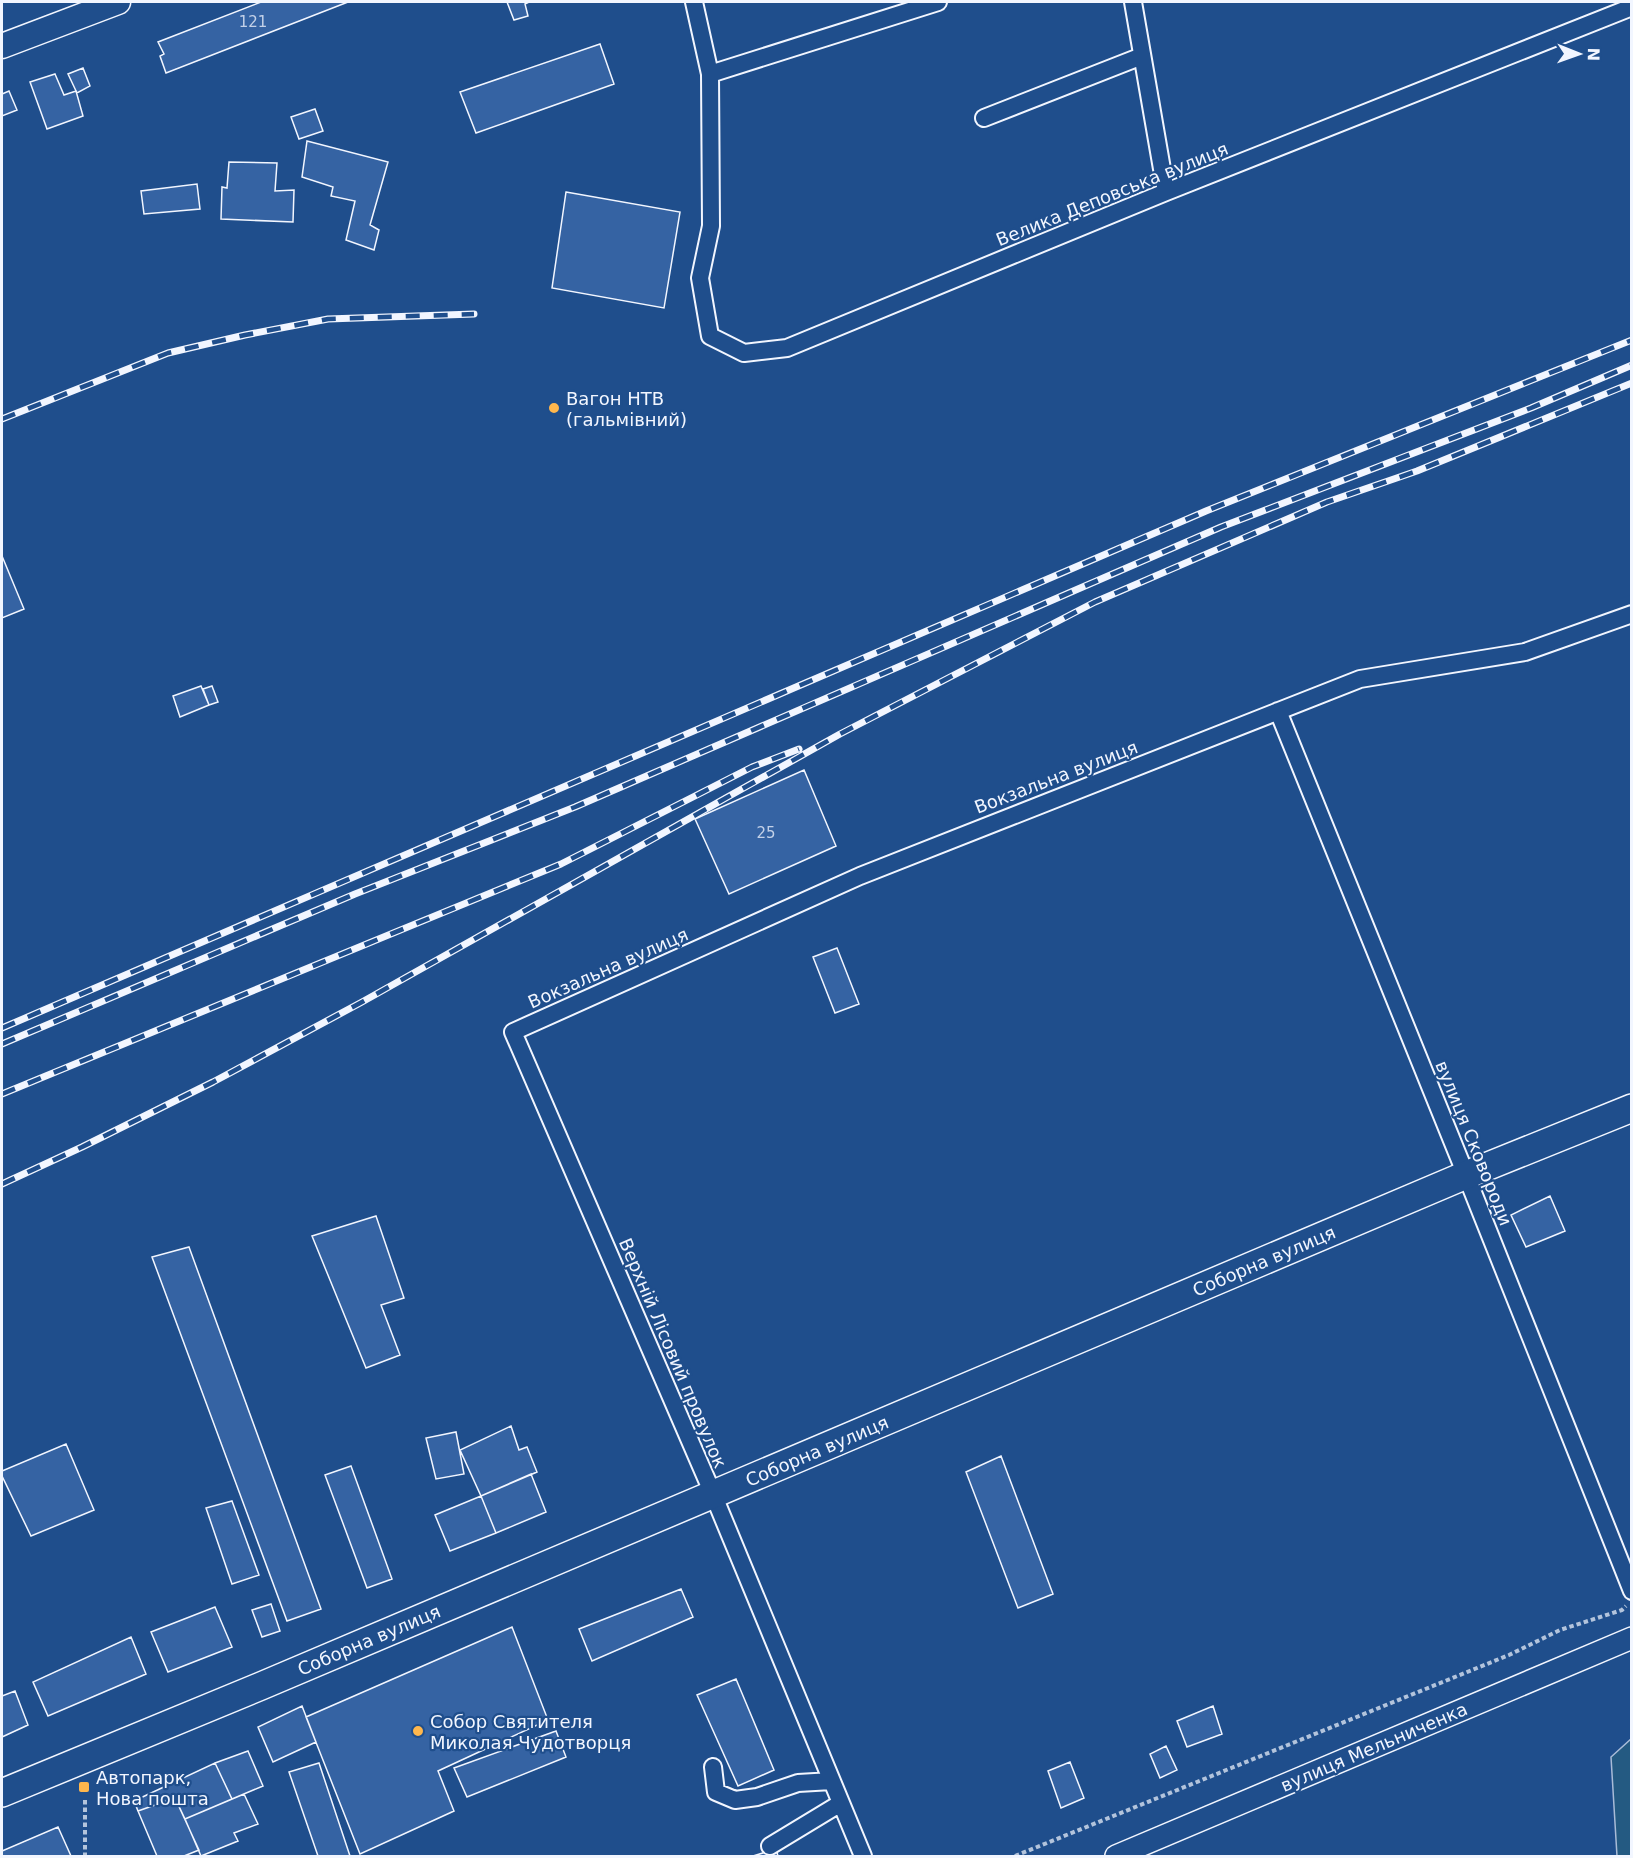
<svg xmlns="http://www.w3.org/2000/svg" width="1633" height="1858" viewBox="0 0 1633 1858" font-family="'DejaVu Sans',sans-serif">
<rect width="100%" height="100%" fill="#1f4e8c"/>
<path fill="#245a82" stroke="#a8bbd7" stroke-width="1.5" d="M1631,1739v117h-14l-6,-99z"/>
<path fill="#3563a3" stroke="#f2f6ff" stroke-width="1.5" d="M261,2h87l-182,71 -6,-17 4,-2 -6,-12z
M507,2h22l-4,2 3,12 -14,4z
M600,44l14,40 -138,49 -16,-41z
M83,68l7,18 -13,7 -9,-19z
M55,74l9,21 12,-4 7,25 -36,13 -17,-47z
M9,91l8,19 -15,6v-22z
M315,109l8,22 -24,8 -8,-22z
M307,141l81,21 -18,63 9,5 -5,20 -28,-10 9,-39 -24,-5 2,-9 -31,-10z
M229,162l48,1 -2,28 19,-1 -1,32 -72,-3 1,-32 5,1z
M197,184l3,25 -56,5 -3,-23z
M566,192l114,20 -16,96 -112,-20z
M2,556l22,53 -22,9z
M201,686l8,19 -29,12 -7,-21z
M212,686l6,16 -9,3 -6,-16z
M804,770l32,76 -107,48 -34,-75z
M837,948l22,56 -24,9 -22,-56z
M1550,1196l15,35 -39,16 -15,-32z
M376,1216l28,82 -23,7 19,50 -34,13 -54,-132z
M189,1247l132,362 -34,12 -135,-364z
M511,1426l8,24 8,-3 10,25 -56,24 -21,-46z
M456,1432l8,42 -28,5 -10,-41z
M66,1444l28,66 -63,26 -29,-60v-5z
M1001,1456l52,138 -35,14 -52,-136z
M351,1466l41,113 -25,9 -42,-113z
M531,1474l15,38 -50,21 -15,-37z
M481,1496l15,37 -46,18 -15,-36z
M232,1501l27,74 -27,9 -26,-76z
M681,1589l12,28 -101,44 -13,-32z
M271,1604l9,27 -18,6 -10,-27z
M215,1607l17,40 -64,25 -17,-40z
M512,1627l36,93 -110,51 16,40 -94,43 -54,-137z
M131,1637l15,37 -98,42 -15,-34z
M736,1679l38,91 -36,16 -41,-91z
M15,1691l13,34 -26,12v-41z
M302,1706l14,36 -43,20 -15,-35z
M1213,1706l9,28 -35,13 -10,-26z
M556,1731l10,26 -99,40 -13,-29z
M1166,1746l11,24 -17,8 -10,-24z
M248,1751l15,35 -31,13 -17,-36z
M1070,1762l14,36 -23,10 -13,-37z
M215,1763l17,36 -47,20 -10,-21 -37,13 -4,-10z
M319,1763l31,93h-32l-29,-84z
M244,1794l14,30 -24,9 4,8 -37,15 -16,-37z
M175,1798l24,52 -15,6h-27l-19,-45z
M58,1827l13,29h-69v-5z
M776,1849l2,7h-25z"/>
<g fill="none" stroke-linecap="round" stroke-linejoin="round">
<g stroke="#f2f6ff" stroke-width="20">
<path id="minor" d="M694,2l16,72 1,152 -11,52 10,58 34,17 43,-5 379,-156 466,-185
M1133,2l33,190
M710,74l228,-72
M984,118l158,-62
M1278,711l188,464 166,416
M713,1767l3,25 19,8 22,-3 41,-14 34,-2
M770,1846l71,-43
M863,1856l-150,-362 -200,-462 347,-156 500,-197 165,-27 107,-38"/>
</g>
<g stroke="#f2f6ff" stroke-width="24">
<path id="tertiary" d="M1116,1856l516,-218"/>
</g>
<g stroke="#f2f6ff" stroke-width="27">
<path id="secondary" d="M2,46l116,-44"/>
</g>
<g stroke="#f2f6ff" stroke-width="30">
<path id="primary" d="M2,1793l259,-107 1205,-511 166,-67"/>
</g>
<path stroke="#b3c4dc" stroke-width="4" stroke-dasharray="4.5 3" stroke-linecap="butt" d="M85,1800v56
M1015,1856l494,-201 51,-25 62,-20 4,-4"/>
<use href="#minor" stroke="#1f4e8c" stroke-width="16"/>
<use href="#tertiary" stroke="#1f4e8c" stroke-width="21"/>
<use href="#secondary" stroke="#1f4e8c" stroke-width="24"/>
<use href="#primary" stroke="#1f4e8c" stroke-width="27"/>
<g stroke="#f2f6ff" stroke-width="7">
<path id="rail" d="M2,419l166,-66 77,-18 83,-16 146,-5
M2,1028l1204,-517 426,-171
M2,1044l353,-150 220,-87 646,-280 310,-119 101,-43
M2,1094l559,-230 191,-97 47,-18
M2,1184l80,-37 131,-65 149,-80 478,-268 255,-132 232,-100 90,-31 215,-88"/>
</g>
<use href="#rail" stroke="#1f4e8c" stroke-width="4.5" stroke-dasharray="14" stroke-linecap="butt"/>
</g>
<g fill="#ffb74d" stroke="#1f4e8c" stroke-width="2">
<circle cx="554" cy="408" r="6"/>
<circle cx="418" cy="1731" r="6"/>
<rect x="78" y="1781" width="12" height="12" rx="3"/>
</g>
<g text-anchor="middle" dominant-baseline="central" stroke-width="4.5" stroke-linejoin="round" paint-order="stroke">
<g font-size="15" fill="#c3d1e8">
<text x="253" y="22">121</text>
<text x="766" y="833">25</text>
</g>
<g font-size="18" fill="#f2f6ff" stroke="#1f4e8c">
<text transform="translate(1112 194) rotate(-22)">Велика Деповська вулиця</text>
<text transform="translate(1056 777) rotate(-21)">Вокзальна вулиця</text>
<text transform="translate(608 968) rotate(-24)">Вокзальна вулиця</text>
<text transform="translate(1474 1143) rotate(68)">вулиця Сковороди</text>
<text transform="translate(1264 1261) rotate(-23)">Соборна вулиця</text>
<text transform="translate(673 1353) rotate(67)">Верхній Лісовий провулок</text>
<text transform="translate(817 1451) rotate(-23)">Соборна вулиця</text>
<text transform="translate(369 1640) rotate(-23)">Соборна вулиця</text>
<text transform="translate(1374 1747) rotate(-23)">вулиця Мельниченка</text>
</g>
<g font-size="18" fill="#f2f6ff" stroke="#1f4e8c" text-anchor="start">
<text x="566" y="398">Вагон НТВ<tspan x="566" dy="21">(гальмівний)</tspan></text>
<text x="430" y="1721">Собор Святителя<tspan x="430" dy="21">Миколая Чудотворця</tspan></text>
<text x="96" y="1777">Автопарк,<tspan x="96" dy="21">Нова пошта</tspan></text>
</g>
</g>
<rect width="1633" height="1858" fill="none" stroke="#f2f6ff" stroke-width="6"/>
<g transform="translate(1579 54) rotate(91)" stroke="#1f4e8c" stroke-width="4.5" paint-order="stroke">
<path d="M0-4.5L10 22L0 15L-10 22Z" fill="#f2f6ff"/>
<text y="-9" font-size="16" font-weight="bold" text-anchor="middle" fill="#f2f6ff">N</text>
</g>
</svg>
